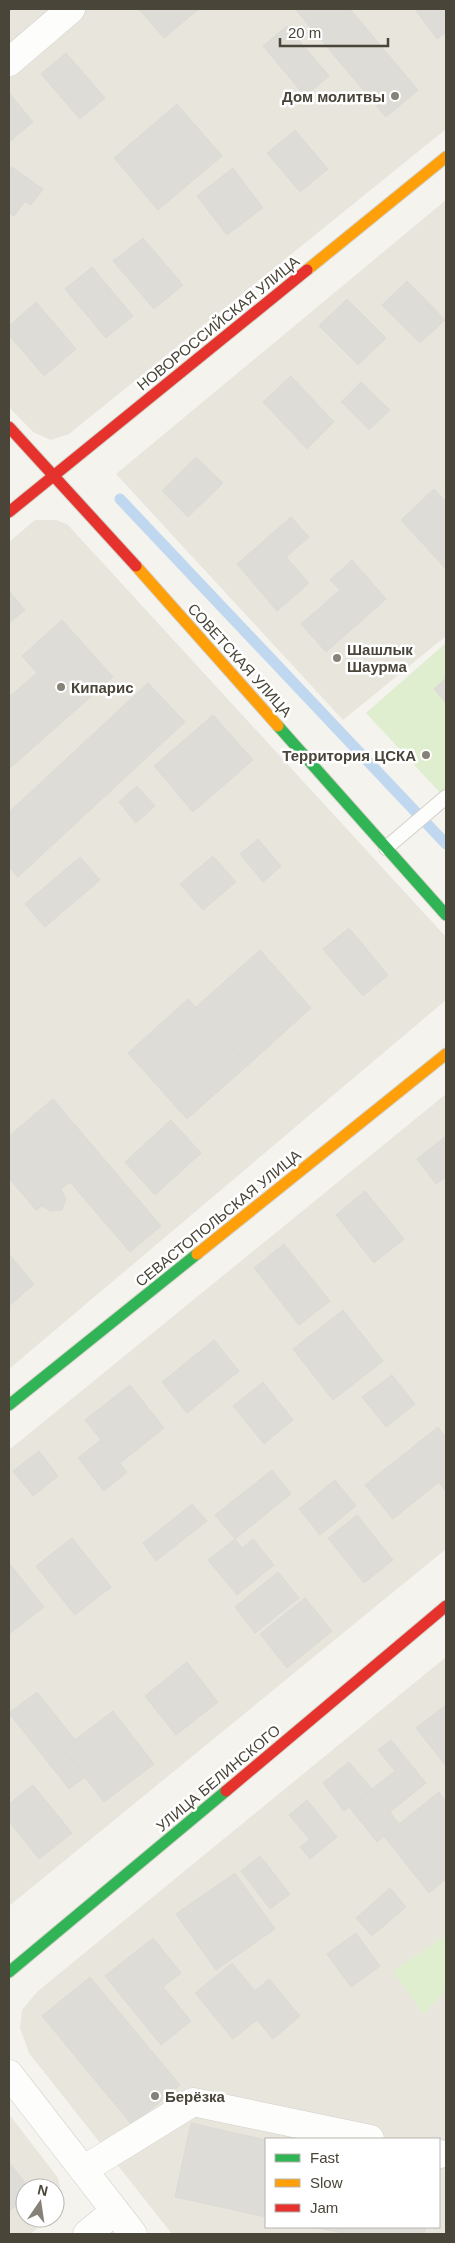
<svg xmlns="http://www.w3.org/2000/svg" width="455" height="2243" viewBox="0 0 455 2243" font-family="Arial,sans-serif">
<rect width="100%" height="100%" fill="#f4f3ee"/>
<path fill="#e7e5dc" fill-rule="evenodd" d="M9,9h437v120l-377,305 -18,6 -18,-8 -24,-25z
M446,200v436l-103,84 -227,-246z
M35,520h21l11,4 379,413v63l-437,369v-827z
M446,1094v455l-437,357v-456z
M446,1657v577h-274l-143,-181 -9,-25 2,-18 16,-19zM266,2139h173v88h-173z
M9,2114l49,64 3,15 -6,19v-24h-30v30h26l-21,16h-21z"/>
<path fill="#deeecf" d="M446,643v156l-80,-86z
M446,1935v54l-22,26 -31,-44z"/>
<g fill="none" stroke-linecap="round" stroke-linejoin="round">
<path stroke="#c0d8ef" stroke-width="11" d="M120,499l326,345"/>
</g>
<path fill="#dddcd6" stroke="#dcdad4" d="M139,9h60l-35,29z
M295,9h55l68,81 -32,27z
M415,9h31v23l-9,7z
M287,26l42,50 -24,20 -42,-50z
M66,53l39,45 -25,21 -39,-45z
M9,93l24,29 -24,20z
M177,104l45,52 -64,54 -44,-52z
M295,130l33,39 -28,23 -33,-39z
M12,167l31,22 -12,16 -6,-4 -11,15 -5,-3v-41z
M233,168l30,40 -36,27 -30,-39z
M143,238l40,47 -29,24 -41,-48z
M92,267l41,49 -27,22 -41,-49z
M407,281l38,39 -25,23 -38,-38z
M347,299l39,39 -28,27 -39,-39z
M36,302l40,47 -32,27 -35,-41v-9z
M291,376l43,46 -27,27 -44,-47z
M361,382l29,28 -21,20 -28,-28z
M196,457l27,26 -35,34 -26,-26z
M434,489l12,13v67l-45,-49z
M291,517l18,20 -23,20 23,26 -32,28 -40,-47z
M352,560l34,39 -60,53 -25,-28 39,-34 -10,-10z
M9,591l16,19 -16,13z
M62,620l51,57 -104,92v-72l28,-24 -15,-17z
M446,678v25l-12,-14z
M148,683l37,39 -167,155 -9,-10v-55z
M213,715l40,45 -60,52 -39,-46z
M137,786l18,20 -19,17 -17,-21z
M258,839l23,27 -18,16 -23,-28z
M213,856l23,26 -33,28 -23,-26z
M80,857l20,23 -55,47 -20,-23z
M349,928l39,47 -25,21 -40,-47z
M260,950l51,58 -63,57 -52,-58z
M188,999l60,66 -61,54 -59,-66z
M53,1099l108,127 -31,26 -60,-70 -9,7 5,10 -4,11 -11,1 -9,-5 -6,4 -27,-32v-42z
M171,1120l30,33 -46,42 -30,-33z
M446,1136v41l-10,7 -19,-25z
M365,1191l39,48 -30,24 -38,-48z
M284,1244l46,57 -31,24 -45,-57z
M9,1254l25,30 -25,22z
M343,1310l40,51 -50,39 -40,-51z
M214,1340l25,31 -52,42 -25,-31z
M392,1375l23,29 -29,23 -24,-30z
M263,1382l30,38 -29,24 -31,-38z
M130,1385l34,43 -44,35 -35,-43z
M438,1427l8,11v54l-7,-10 -46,37 -28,-34z
M101,1440l26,32 -23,19 -26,-33z
M39,1451l19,25 -25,20 -20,-25z
M272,1470l19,24 -56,45 -20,-24z
M335,1480l21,26 -36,29 -21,-26z
M192,1504l15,17 -51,40 -13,-18z
M357,1515l36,45 -29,23 -36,-45z
M72,1538l39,49 -36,28 -39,-49z
M235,1539l7,9 11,-9 21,26 -37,30 -29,-35z
M9,1563l35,44 -35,27z
M278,1572l21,26 -44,35 -20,-26z
M305,1598l27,33 -45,37 -27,-34z
M187,1662l31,40 -42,33 -31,-39z
M37,1692l38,48 -12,9 22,28 -16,12 -60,-76z
M446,1705v61l-30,-38z
M113,1711l41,53 -50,38 -41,-53z
M391,1740l35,43 -36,29 -18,-23 23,-18 -17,-21z
M349,1762l23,27 -28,22 -21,-28z
M33,1785l39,48 -33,26 -30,-38v-17z
M372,1789l27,35 -22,18 -28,-35z
M439,1792l7,10v77l-17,14 -45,-57z
M307,1800l30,37 -27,22 -10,-12 10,-7 -21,-25z
M260,1856l30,38 -20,15 -29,-38z
M235,1873l40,56 -59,41 -40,-56z
M390,1888l16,19 -34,29 -16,-18z
M356,1933l24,33 -29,21 -24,-33z
M153,1938l28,35 -18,14 28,34 -30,24 -56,-69z
M232,1963l23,28 14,-12 31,37 -27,23 -16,-19 -24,19 -38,-46z
M90,1977l90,108 -48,40 -90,-109z
M191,2123l75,17v77l-91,-20z
M9,2162l20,26h-4v11l-16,12z
M313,2227h113l-2,7h-76z"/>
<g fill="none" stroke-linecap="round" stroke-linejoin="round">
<g stroke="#d2d0cb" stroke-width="16">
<path id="lane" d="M386,848l60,-51"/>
</g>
<g stroke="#d2d0cb" stroke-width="29">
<path id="street" d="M9,62l62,-53
M9,2074l124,160
M439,2154h1
M83,2170l110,-68 177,37
M87,2234l28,-23"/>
</g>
<g stroke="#d2d0c5" stroke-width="13">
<path id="fast" d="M278,726l168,189
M9,1405l188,-151
M9,1972l217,-181"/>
</g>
<g stroke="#d2d0c5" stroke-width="13">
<path id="slow" d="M307,270l139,-113
M136,566l142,160
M197,1254l249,-200"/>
</g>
<g stroke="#d2d0c5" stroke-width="13">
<path id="jam" d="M9,427l127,139
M9,512l298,-242
M226,1791l220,-185"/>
</g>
<use href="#lane" stroke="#fdfdfc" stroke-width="14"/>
<use href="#street" stroke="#fdfdfc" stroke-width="28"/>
<use href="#fast" stroke="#30b455" stroke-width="11"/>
<use href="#slow" stroke="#ff9f0a" stroke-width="11"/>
<use href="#jam" stroke="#e5322d" stroke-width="11"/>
</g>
<g fill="#868278" stroke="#fff" stroke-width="2">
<circle cx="395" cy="96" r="5"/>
<circle cx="337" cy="658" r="5"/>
<circle cx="61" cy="687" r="5"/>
<circle cx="426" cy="755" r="5"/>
<circle cx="155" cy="2096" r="5"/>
</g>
<g text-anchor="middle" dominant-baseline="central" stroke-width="5" stroke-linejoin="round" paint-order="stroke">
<g font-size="15" font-weight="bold" fill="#4a4539" stroke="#fff" text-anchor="start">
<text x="385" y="96" text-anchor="end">Дом молитвы</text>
<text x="347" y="649">Шашлык<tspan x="347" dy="17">Шаурма</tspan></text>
<text x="71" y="687">Кипарис</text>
<text x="416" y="755" text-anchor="end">Территория ЦСКА</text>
<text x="165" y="2096">Берёзка</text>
</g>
<g font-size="15" fill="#4a4539" stroke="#fff">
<text transform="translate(218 323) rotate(-39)">НОВОРОССИЙСКАЯ УЛИЦА</text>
<text transform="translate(240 660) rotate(48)">СОВЕТСКАЯ УЛИЦА</text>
<text transform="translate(218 1218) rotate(-39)">СЕВАСТОПОЛЬСКАЯ УЛИЦА</text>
<text transform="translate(218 1778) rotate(-40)">УЛИЦА БЕЛИНСКОГО</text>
</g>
</g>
<rect width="455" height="2243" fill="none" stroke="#4a4539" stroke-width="20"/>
<rect x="265" y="2138" width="175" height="90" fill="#ffffff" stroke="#b7b5b0"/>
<rect x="275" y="2154" width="25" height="8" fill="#30b455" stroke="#b7b5b0"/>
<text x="310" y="2163" font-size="15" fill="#4a4539">Fast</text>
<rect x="275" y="2179" width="25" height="8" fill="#ff9f0a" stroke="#b7b5b0"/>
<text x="310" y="2188" font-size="15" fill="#4a4539">Slow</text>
<rect x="275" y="2204" width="25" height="8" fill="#e5322d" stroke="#b7b5b0"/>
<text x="310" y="2213" font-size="15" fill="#4a4539">Jam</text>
<g transform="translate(40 2203) rotate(13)"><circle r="24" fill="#ffffff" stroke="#b7b5b0"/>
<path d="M0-4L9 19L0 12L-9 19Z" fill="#868278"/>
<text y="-8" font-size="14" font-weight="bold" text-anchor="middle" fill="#4a4539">N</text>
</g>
<path d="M280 38v8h108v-8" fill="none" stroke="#4a4539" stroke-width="2.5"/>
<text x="288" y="38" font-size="15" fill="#4a4539" stroke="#ffffff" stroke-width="4" paint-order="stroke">20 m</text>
</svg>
